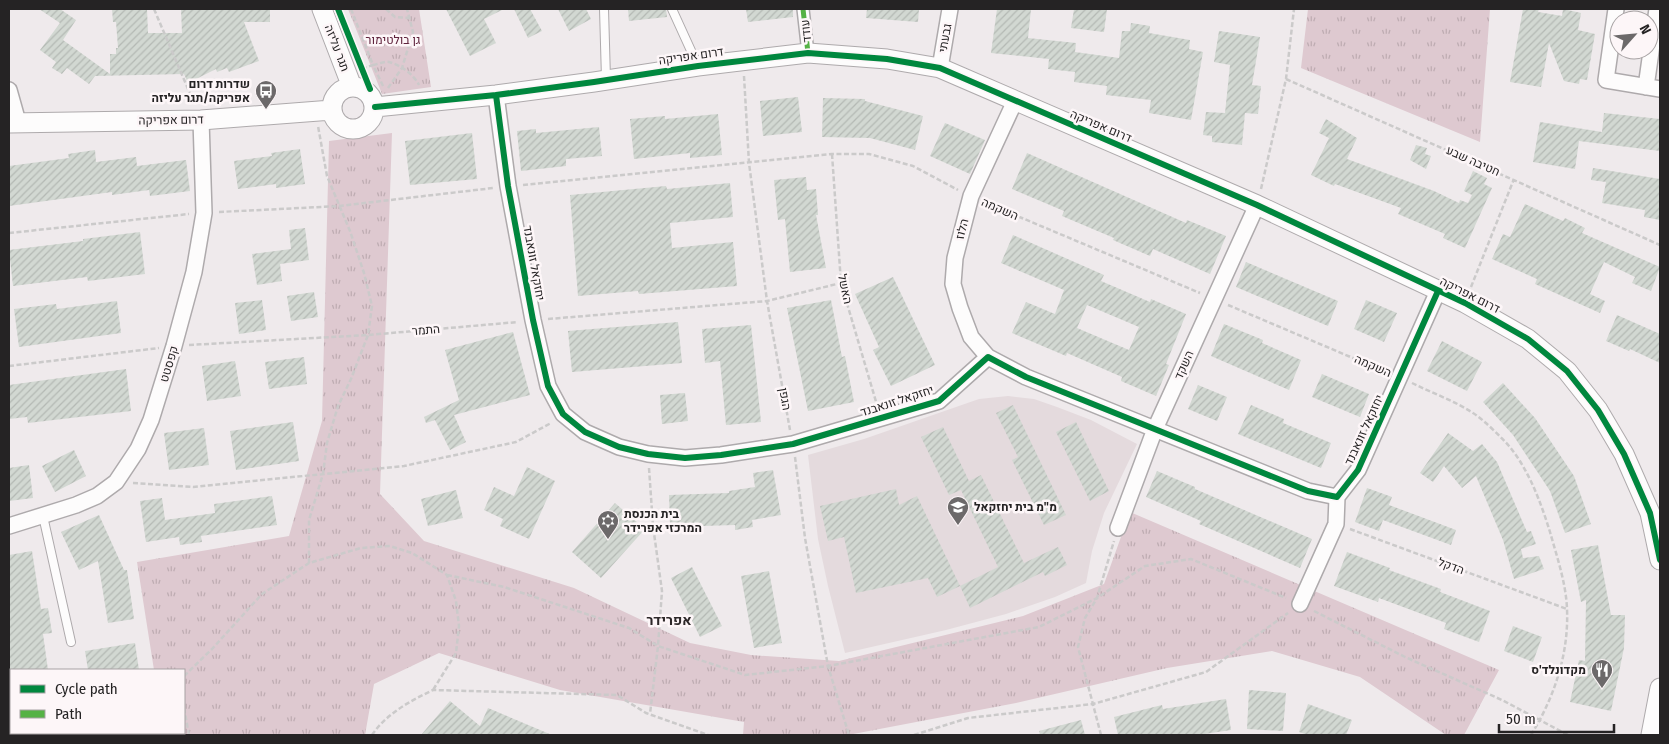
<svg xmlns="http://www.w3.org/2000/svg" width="1669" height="744" viewBox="0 0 1669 744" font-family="'Fira Sans Condensed',Heebo,sans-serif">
<defs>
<pattern id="grass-tufts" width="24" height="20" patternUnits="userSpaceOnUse" patternTransform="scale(1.25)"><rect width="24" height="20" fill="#dec9d0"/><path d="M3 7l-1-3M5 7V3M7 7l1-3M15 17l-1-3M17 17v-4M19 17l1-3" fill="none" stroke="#beacb2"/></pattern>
<pattern id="building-hatch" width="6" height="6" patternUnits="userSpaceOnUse" patternTransform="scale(1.25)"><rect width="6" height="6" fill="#d2d8d2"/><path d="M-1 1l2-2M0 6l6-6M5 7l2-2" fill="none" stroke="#b4b9b4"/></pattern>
</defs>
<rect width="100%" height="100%" fill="#efeaec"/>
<path fill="#e4dadd" d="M1008,396l26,3 23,8 34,13 46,24 -33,69 -12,38 -6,32 -31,14 -49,17 -60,16 -101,23 -17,-67 -10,-47 -10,-84 56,-16 115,-40z"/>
<path fill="url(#grass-tufts)" d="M348,9h71l12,78 -49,7z
M1308,9h182l-10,133 -179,-74z
M392,133l-12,361 44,47 150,47 116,55 61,12 88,6 184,-45 81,-32 26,-72 369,158 -35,65h-18l-86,-58 -88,-26 -105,17 -151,35 -168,32h-105l1,-13 -184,-32 -121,-37 -65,31 -9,51h-203v-2h22v-63h-30l-17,-108 152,-26 33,-115 7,-280z"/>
<path fill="url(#building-hatch)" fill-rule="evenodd" d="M39,9h21l16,11 -13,20 47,34v-20h6v-6h2l-2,-26h-3l-1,-13h35l1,24h34l-1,-24h89v13h-26l15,39 -30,11 -2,-4 -10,4 -1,-3 -28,14 -4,-9 -89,2 -6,8 -22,-16 -5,6 -10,-6 4,-6 -16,-12 20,-27z
M446,9h58l-20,10 12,24 -26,13z
M514,9h16l12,22 -14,7z
M558,9h28l5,10 -22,12z
M628,9h38l1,8 -38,4z
M746,9h47v8l-45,5z
M867,9h52l-1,13 -52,-4z
M997,9h34l-3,29 48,5 -1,9 44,6 3,-27h8l1,-8 19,3 -1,7 41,7 -1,9 14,3 -12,68 -42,-7 2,-13 -45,-5 1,-9 -33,-4 1,-10 -27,-3 1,-10 -58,-6z
M1074,9h33l-3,23 -33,-4z
M1523,9h16l-1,3 24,4 1,-7 18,4 -3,17 17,4 -8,46 -7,-1 -1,5 -15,-3 -15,-38 -8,44 -31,-5z
M1219,31l41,6 -8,48 9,1 -3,28 -13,-1 -3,32 -30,-3v-6l-9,-1 3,-23 19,1 5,-48 -16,-3z
M798,97l4,35 -39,4 -3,-35z
M823,98l42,1v2l58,15 -8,34 -45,-12 -48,-1z
M1604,113l56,6v32l-81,-10 -4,28 -42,-7 7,-40 62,10z
M718,114l4,41 -32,3v-5l-56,6 -4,-40 35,-3v3z
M1326,119l31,19 -10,21 87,32 25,12 1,-3 8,3 4,-8 -8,-4 9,-20 14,7 -3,6 8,4 -27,60 -22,-10 2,-4 -47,-20 3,-6 -66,-24 -1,2 -23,-11 18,-37 -10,-5z
M945,123l40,17 -15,34 -40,-18z
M599,127l3,29 -36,3v7l-45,5 -4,-40 19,-2v4z
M472,133l5,46 -67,6 -5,-44z
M1416,145l11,3 -2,6 6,2 -5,13 -16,-9z
M300,149l5,35 -29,4v-4l-38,5 -4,-28 38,-5 -1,-3z
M95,150l1,12 40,-5 1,9 49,-6 4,31 -40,5 -1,-6 -37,5v-3l-103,14v-40l60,-8 -1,-4z
M1027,153l159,70 1,-3 39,16 -16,38 -57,-25 -3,7 -37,-16 1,-2 -52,-22 2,-5 -52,-22z
M1593,168l67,11v41l-16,-3 1,-7 -43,-7 4,-21 -15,-2z
M806,177l1,13 9,-1 2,26h-2l10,53 -36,4 -5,-53 -7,1 -4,-40z
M730,183l3,34 -63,6 2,25 61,-6 4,44 -98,8 -1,-3 -60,5 -8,-101 96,-9 1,3z
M1525,204l38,17 2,-3 20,10 -3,5 78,34 -9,24 -19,-8 3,-6 -31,-15 -14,32 15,7 -5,12 -65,-29 2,-5 -45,-20 11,-25 7,3z
M305,228l4,32 -29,4 2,17 -25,4 -5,-31 39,-5 -2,-19z
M140,232l5,42 -57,7 -1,-4 -74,9 -4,-36 74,-9v-2z
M1013,235l91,40 -3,6 49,21 1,-3 35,15 -20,50 3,1 -13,31 -35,-15 1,-4 -55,-24 -1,3 -54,-23 14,-31 29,12 9,-24 -63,-27zM1087,305l52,22 -10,23 -52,-22z
M1246,262l92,39 -10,25 -92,-39z
M893,277l42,88 -44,21 -18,-36 6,-3 -24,-53z
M314,292l4,25 -27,4 -4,-25z
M262,300l4,30 -27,4 -4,-31z
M831,300l11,57 3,-1 9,46 -46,9 -21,-103z
M1366,300l31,13 -13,29 -30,-13z
M117,301l4,32 -102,14 -5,-38 42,-5 1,5z
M1617,315l43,19v29l-30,-14 -1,2 -23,-10z
M678,322l4,41 -110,9 -4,-41z
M1224,324l39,16 -1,3 39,17 -12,30 -78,-34z
M751,325l10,97 -35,3 -6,-64 -15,2 -3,-34z
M513,332l17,63 -76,20 12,27 -16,8 -15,-30 -9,3 -2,-6 35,-17 -14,-50z
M1442,341l40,21 -15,29 -40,-20z
M304,357l3,27 -38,5 -4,-27z
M235,361l6,35 -34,5 -5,-35z
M126,369l5,42 -103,12 -1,-6 -18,2v-34z
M1322,374l47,20 -9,23 -48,-20z
M1503,383l32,35 39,58 17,48 -26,9 -15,-42 -37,-56 -30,-33z
M1198,385l29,12 -10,24 -29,-12z
M685,393l3,28 -26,3 -2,-29z
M1013,405l53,110 -22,10 -32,-65 6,-3 -22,-44z
M1251,405l33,14 -1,4 48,20 -10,25 -83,-34z
M293,422l6,39 -63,9 -6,-39z
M1076,422l33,69 -19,10 -34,-69z
M943,427l26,54 12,-6 43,88 34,-16 9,18 -22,11 -2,-4 -73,36 -10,-22 38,-19 -37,-77 -12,5 -28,-58z
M204,428l5,37 -40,5 -5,-37z
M1448,433l25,18 9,-7 15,18 30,70 4,-1 5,13 -15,5 2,9 16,-2 5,13 -30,10 -11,-39 -27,-64 -14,12 -18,-22 -11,16 -13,-9z
M74,450l12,26 -31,16 -13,-26z
M29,465l4,33 -24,3v-33z
M527,467l28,14 -26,58 -29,-13 3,-7 -19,-9 10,-23 20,9z
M773,470l8,45 -29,5 1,7 -18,3v-5l-65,2 -1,-32 60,-2v-2l26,-4 -2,-14z
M1157,471l38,16v2l117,50 -12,29 -101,-44 2,-3 -55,-24z
M1367,488l25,9 -3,8 67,25 -5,15 -68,-25 -4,11 -24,-9z
M896,489l3,16 18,-9 43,90 -23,11 -9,-19 -72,15 -12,-56 -16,4 -8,-35z
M456,490l7,28 -35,8 -7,-27z
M272,496l5,29 -76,11 1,6 -22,3 -1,-8 -33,5 -6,-41 22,-3 3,22 50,-7 -1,-9z
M615,503l30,26 -44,49 -29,-26z
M99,515l25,55h3l7,49 -26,4 -10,-62 -19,9 -18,-38z
M1598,545l13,70h14l-1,33 -13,63 -41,-9 9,-42 6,1 1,-61 -5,2 -10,-52z
M32,551l9,58 7,-1 4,25 -9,1 5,36h-39v-115z
M1347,552l43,16 -1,2 52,19 -1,3 50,19 -11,31 -35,-13 2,-6 -67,-25 -1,4 -44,-16z
M692,567l30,59 -22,11 -29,-59z
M769,571l13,72 -28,5 -13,-72z
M1513,626l29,11 -9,25 -29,-11z
M135,643l4,27h-51l-3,-19z
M1249,690l37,3 -3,38 -36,-2z
M1226,699l5,31 -33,5h-80l-4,-18 48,-12 1,4z
M450,701l30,25 8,-18 64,27h-131z
M1308,704l44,16 -6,15h-38l-9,-3z
M1081,720l4,15h-45l-1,-4z"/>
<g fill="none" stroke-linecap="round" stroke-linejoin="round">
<g stroke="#aeaaac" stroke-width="10">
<path id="service" d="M604,9l2,70
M672,9l26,57
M43,516l28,126"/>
</g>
<g stroke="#aeaaac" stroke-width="14">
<path id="pedestrian" d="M803,9l5,44"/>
</g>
<g stroke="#aeaaac" stroke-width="18">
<path id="minor" d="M1616,9l-10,71 54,9
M940,68l10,-59
M1646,87l11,-78
M9,90l9,32
M496,95l12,91 25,134 15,66 15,28 22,18 34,15 29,7 37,4 36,-3 72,-11 146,-43 49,-44 38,20 282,114 29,6 21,-27 80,-179
M988,357l-17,-20 -11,-29 -7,-24 2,-26 16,-62 44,-95
M9,526l67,-21 21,-9 19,-14 22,-33 13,-29 23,-74 20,-74 10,-59 -3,-93
M1118,528l37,-99 102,-224
M1300,604l36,-80 1,-27"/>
</g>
<g stroke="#aeaaac" stroke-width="21">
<path id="tertiary" d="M322,9l30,78
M332 108a21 21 0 1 1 42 0a21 21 0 1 1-42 0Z
M375,107l121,-12 98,-13 104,-16 110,-13 79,6 53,9 317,137 208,98 63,36 39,32 31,39 26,44 26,59 10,47
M9,123l192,-3 131,-10
M1651,735l9,-47"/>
</g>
<path stroke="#cbcaca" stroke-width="2.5" stroke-dasharray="5 2.5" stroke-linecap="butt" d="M154,9l40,94
M351,9l22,56c5,-1 12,-4 16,-3 12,3 25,13 30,23
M386,9l9,8 14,1
M362,69l11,-4 11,23
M744,76l5,87 18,138 23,129
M1286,79l374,166
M388,88l14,-20 11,-36 -6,-23
M832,154l9,129 36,122
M523,185l309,-31h37l44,12 45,24
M1261,189l25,-110 8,-70
M984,202l216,91
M219,212l120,-6 154,-18
M9,233l180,-19
M1471,287l43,-108
M1228,305l158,67
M548,319l219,-18 74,-18
M189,345l179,-10 150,-13
M9,366l150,-18
M1412,383c20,10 43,18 61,30 10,6 29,25 36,33 20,24 32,57 41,86 7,25 16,51 17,77 2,45 -13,89 -36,126
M795,457l10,81 23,128 21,69
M649,468l4,58 9,65 -4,55 -8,68
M133,483l60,4 211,-21 112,-24 35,-19
M1350,529l217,80
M309,563v-43l14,-46 4,-31 11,-37 13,-27 17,-44 4,-29 -8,-33 -14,-42 -23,-55 -9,-50
M447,575l57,12 125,41 29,18 87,29 83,-9 211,-39 58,-29 48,-32 46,-7 95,39
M1314,611l91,46 97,43 66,35
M184,676l28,-27 50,-55 47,-31 52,-15 29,-2 22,7 35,22 9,26 3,25 -3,27 -23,37
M9,703h2
M184,708l5,27
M372,735c14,-21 38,-34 61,-45l184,5 29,18 62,22
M914,735l54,-17 125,-14 113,-32 82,-59
M1101,735l-23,-88 7,-29 12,-20 17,-57"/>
<use href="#service" stroke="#fdfcfc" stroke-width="8"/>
<use href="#pedestrian" stroke="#fdfcfc" stroke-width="11"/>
<use href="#minor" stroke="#fdfcfc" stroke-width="15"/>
<use href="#tertiary" stroke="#fdfcfc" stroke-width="19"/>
<path stroke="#55b245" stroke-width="5" stroke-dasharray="10 5" stroke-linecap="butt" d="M803,9l5,44"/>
<g stroke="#fdf6f8" stroke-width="9">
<path id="cycleway" d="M338,9l32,80
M496,95l12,91 25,134 15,66 15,28 22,18 34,15 29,7 37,4 36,-3 72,-11 146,-43 49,-44 38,20 282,114 29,6 21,-27 80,-179
M375,107l121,-12 98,-13 104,-16 110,-13 79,6 53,9 317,137 208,98 63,36 39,32 31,39 26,44 26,59 10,47"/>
</g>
<use href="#cycleway" stroke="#00873e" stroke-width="6"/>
</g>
<defs>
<g id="bus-pin" transform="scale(1.125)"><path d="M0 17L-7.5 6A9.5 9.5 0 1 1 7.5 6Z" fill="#6c696a" stroke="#fdf6f8"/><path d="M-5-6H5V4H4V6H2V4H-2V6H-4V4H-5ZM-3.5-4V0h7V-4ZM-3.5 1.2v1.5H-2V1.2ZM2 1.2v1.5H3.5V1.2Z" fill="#fff"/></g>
<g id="school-pin" transform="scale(1.125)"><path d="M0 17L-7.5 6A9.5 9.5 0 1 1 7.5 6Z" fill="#6c696a" stroke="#fdf6f8"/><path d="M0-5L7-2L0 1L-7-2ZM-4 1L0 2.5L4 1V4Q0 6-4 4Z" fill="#fff"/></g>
<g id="synagogue-pin" transform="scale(1.125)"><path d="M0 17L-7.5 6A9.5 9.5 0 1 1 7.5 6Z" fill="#6c696a" stroke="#fdf6f8"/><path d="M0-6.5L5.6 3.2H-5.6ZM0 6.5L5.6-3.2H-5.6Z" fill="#fff"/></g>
<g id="restaurant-pin" transform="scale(1.125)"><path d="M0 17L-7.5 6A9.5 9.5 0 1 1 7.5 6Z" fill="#6c696a" stroke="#fdf6f8"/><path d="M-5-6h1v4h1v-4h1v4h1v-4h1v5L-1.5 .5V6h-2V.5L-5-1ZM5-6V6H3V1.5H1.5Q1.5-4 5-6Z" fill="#fff"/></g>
</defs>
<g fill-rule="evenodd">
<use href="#bus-pin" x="266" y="91"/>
<use href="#school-pin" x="958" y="507"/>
<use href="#synagogue-pin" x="608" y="521"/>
<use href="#restaurant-pin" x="1602" y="670"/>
</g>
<g text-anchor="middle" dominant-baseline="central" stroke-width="5" stroke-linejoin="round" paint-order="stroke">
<g font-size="12" fill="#252324" stroke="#fdf6f8">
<text transform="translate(806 31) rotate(-96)">עודד</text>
<text transform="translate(945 38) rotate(-80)">גבעתי</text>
<text transform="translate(337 48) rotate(69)">תגר עליזה</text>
<text transform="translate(691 56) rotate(-8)">דרום אפריקה</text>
<text transform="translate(171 120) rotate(-1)">דרום אפריקה</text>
<text transform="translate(1101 126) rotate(23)">דרום אפריקה</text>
<text transform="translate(1473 161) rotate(24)">חטיבה שבע</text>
<text transform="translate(1000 209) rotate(23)">השקמה</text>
<text transform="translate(962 229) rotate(-75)">הלוז</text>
<text transform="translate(534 263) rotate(80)">יחזקאל זונאבנד</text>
<text transform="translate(845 289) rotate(78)">האשל</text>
<text transform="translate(1470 295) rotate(27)">דרום אפריקה</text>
<text transform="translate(426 330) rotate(-5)">התמר</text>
<text transform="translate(169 364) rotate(-73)">קפסטט</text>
<text transform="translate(1184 365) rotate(-66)">השקד</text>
<text transform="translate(1373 366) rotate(23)">השקמה</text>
<text transform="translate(785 399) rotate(80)">הגפן</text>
<text transform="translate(897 401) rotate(-18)">יחזקאל זונאבנד</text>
<text transform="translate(1364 430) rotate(-65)">יחזקאל זונאבנד</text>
<text transform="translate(1451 566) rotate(20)">הדקל</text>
</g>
<g font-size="12" fill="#5f233c" stroke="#fdf6f8">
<text x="393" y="40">גן בולטימור</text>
</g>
<g font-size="12" font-weight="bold" fill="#252324" stroke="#fdf6f8" text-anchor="end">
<text x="250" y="84">שדרות דרום<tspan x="250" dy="14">אפריקה/תגר עליזה</tspan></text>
<text x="974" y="507" text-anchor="start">מ"מ בית יחזקאל</text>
<text x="624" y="514" text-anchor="start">בית הכנסת<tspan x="624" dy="14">המרכזי אפרידר</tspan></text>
<text x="1586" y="670">מקדונלד'ס</text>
</g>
<g font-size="14" font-weight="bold" fill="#2d2829" stroke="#fdf6f8">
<text x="669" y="620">אפרידר</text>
</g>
</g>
<rect width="1669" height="744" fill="none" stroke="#252324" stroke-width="20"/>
<rect x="10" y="669" width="175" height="65" fill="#fdf6f8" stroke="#a7a2a3"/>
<rect x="20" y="685" width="25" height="8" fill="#00873e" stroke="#a7a2a3"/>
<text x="55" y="694" font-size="15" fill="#252324">Cycle path</text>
<rect x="20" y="710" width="25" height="8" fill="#55b245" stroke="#a7a2a3"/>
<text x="55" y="719" font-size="15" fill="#252324">Path</text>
<g transform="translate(1634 35) rotate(63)"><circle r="24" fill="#fdf6f8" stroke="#a7a2a3"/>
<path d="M0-4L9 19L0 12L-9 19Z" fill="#6c696a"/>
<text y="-8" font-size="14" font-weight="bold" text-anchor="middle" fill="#252324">N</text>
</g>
<path d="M1499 724v8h115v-8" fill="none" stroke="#252324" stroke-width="2.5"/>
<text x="1506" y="724" font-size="15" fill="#252324" stroke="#fdf6f8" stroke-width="4" paint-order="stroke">50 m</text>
</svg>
